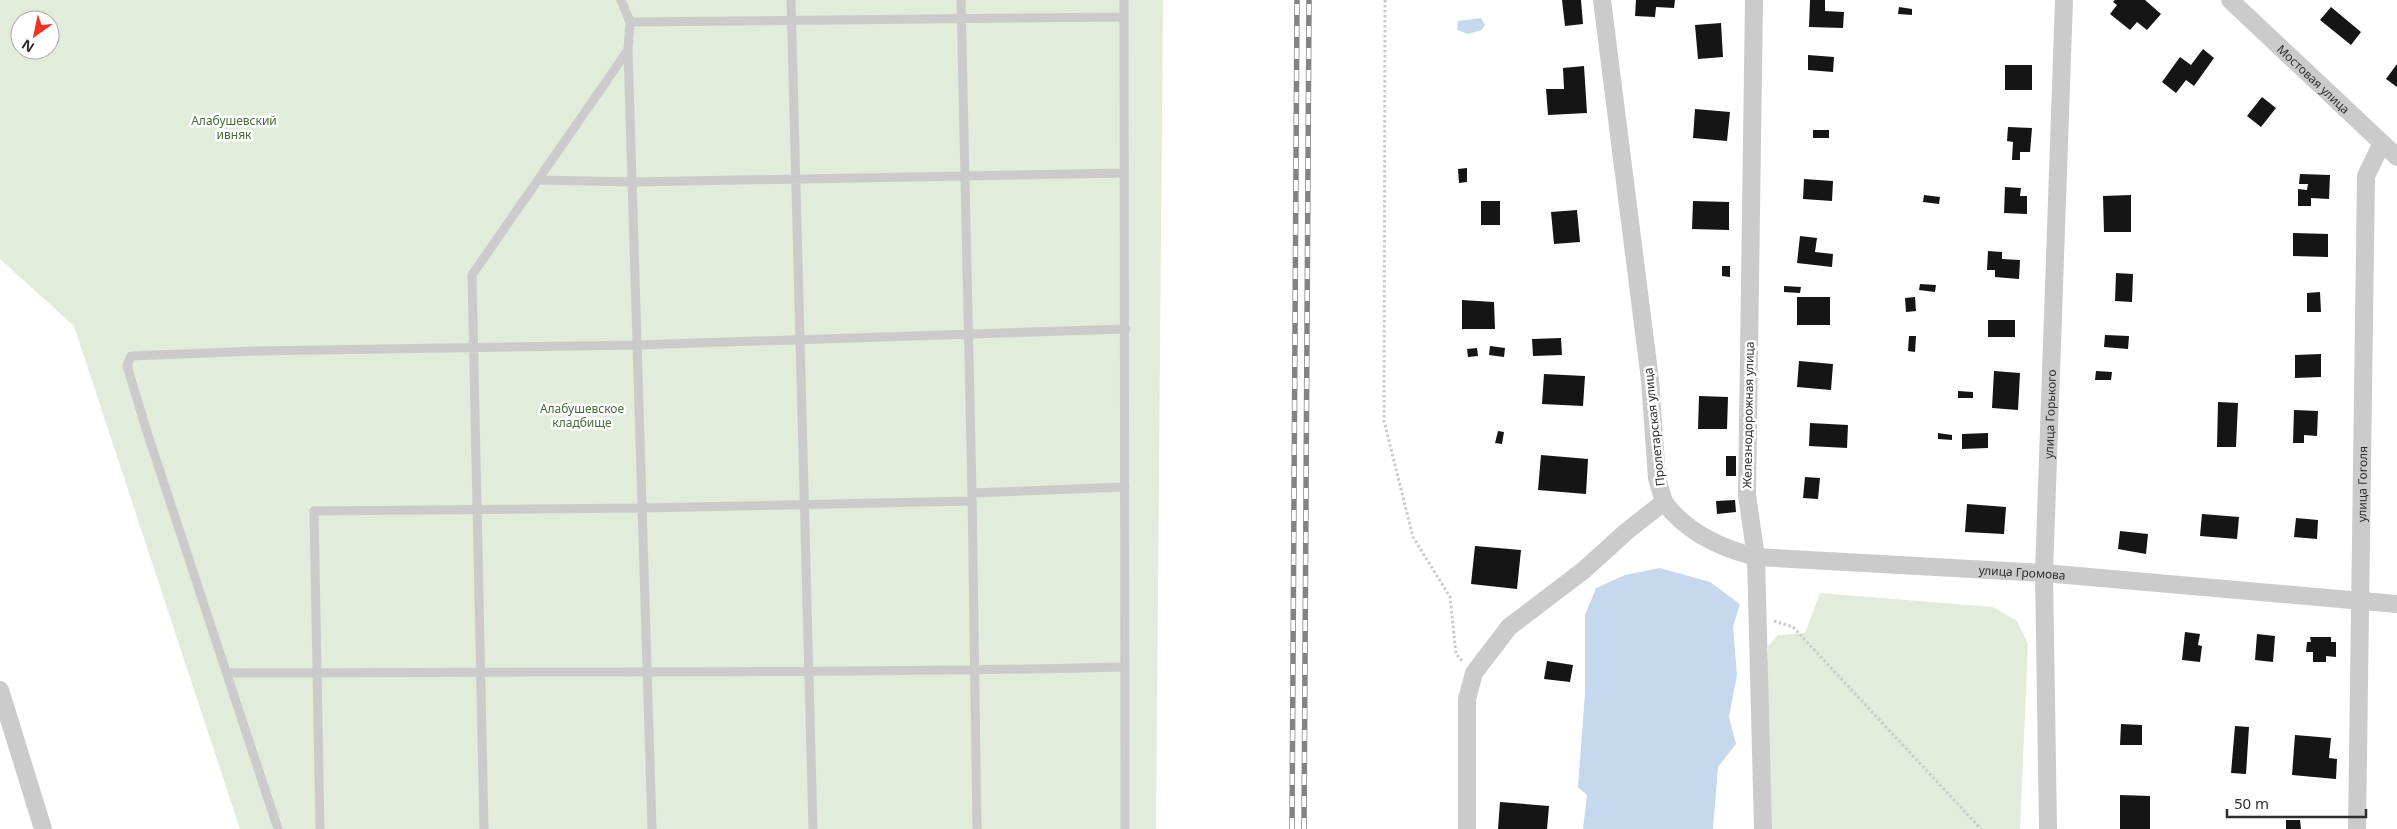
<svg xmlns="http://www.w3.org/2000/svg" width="2397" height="829" viewBox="0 0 2397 829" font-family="'Noto Sans',sans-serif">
<rect width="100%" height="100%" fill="#fff"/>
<path fill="#e1ecda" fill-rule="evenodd" d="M0,0h1163l-7,829h-916l-166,-503 -74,-67zM20,20h30v30h-30z
M1820,593l173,14 24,14 11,23 -8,185h-257l5,-183 10,-11 27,-2z"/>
<path fill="#c5d8ee" d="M1481,18l4,7 -3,5 -14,4 -11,-4 1,-9z
M1660,568l50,14 30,22 -7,23 4,48 -8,42 7,27 -18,23 -5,62h-130l4,-34 -9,-8 7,-94v-78l11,-27 29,-13z"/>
<path fill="#151515" d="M1562,0h19l2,24 -18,2z
M1636,0h39l-1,8 -18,-1 -1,10 -20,-1z
M1810,0h15v11l19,1 -1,16 -34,-1z
M2115,0h30l16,14 -14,16 -10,-8 -7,8 -20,-16 7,-9 -4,-3z
M1899,7l13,2v6l-14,-1z
M2331,7l30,25 -10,13 -31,-25z
M1721,23l2,34 -25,2 -3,-34z
M2203,49l11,9 -20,28 -8,-6 -10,13 -14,-11 18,-25 11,8z
M1808,55l26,2 -1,15 -25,-2z
M2397,64v23l-11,-8z
M2005,65h27v25h-27z
M1584,66l3,47 -39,2 -2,-26h18l-1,-21z
M2262,97l14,11 -15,19 -14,-11z
M1695,109l35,3 -3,29 -34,-3z
M2008,127l24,1 -2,24h-10v8h-8l1,-18 -6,-1z
M1813,130h16v8h-16z
M1467,168v14l-8,1 -1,-14z
M2300,174l30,1 -1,24 -18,-1v8h-13v-17l9,1 1,-6h-9z
M1804,179l29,2 -1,20 -29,-2z
M2005,187l16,1 -1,8h7v18l-23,-1z
M1924,195l16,2 -1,7 -16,-2z
M2131,195v37h-27l-1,-36z
M1481,201h19v24h-19z
M1693,201l36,1v28l-37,-1z
M1577,210l3,32 -26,2 -3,-32z
M2293,233l35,1v23l-35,-1z
M1800,236l17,2 -2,14 18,2 -1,13 -35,-4z
M1988,251l14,1v7l18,1 -1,19 -24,-2v-7h-8z
M1722,266h8v11l-8,-1z
M2116,273l17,1 -1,28 -17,-1z
M1920,284l16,1 -1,7 -16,-2z
M1784,286l17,1 -1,6 -16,-1z
M2320,292l1,20h-14v-19z
M1797,297h33v28h-33z
M1915,297l1,14 -10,1 -1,-14z
M1462,300l32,2 1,27h-33z
M1988,320h27v17h-27z
M2105,335l24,1 -1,13 -24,-2z
M1909,336h7l-1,16 -7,-1z
M1561,338l1,17 -29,1 -1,-17z
M1490,346l15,2 -1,9 -15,-2z
M1477,348l1,8 -10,1 -1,-8z
M2321,354v23l-26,1v-23z
M1799,361l34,3 -2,26 -34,-3z
M1994,371l26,2 -2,37 -26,-2z
M2096,371l16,1 -1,8h-16z
M1544,374l41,2 -2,30 -41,-2z
M1958,391l15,1v6h-15z
M1699,396l29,1 -1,32h-29z
M2218,402l20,1 -2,44h-19z
M2294,410l24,1 -1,25 -13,-1v8h-11z
M1810,423l38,2 -1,23 -38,-2z
M1498,431l6,1 -2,12 -7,-1z
M1938,433l14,2v5l-14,-1z
M1988,433v15l-26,1v-15z
M1541,455l47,4 -2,35 -48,-4z
M1726,456h10v20h-10z
M1805,477l15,1 -2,21 -15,-1z
M1735,500l1,12 -19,2 -1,-13z
M1967,504l39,3 -2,27 -39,-2z
M2202,514l37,3 -2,22 -37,-3z
M2296,518l22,2 -1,19 -23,-2z
M2120,531l28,3 -2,20 -28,-5z
M1475,546l46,4 -4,39 -46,-5z
M2185,632l15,2 -2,11 4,1 -2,16 -18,-2z
M2257,634l18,2 -2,26 -18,-2z
M2310,637h21v5h5v15l-10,-1v6h-13v-10h-7l1,-10h4z
M1547,661l26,4 -3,17 -26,-3z
M2121,724l21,1v20h-22z
M2235,726l14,1 -3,47 -15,-1z
M2295,735l36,3 -2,20 8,1 -1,20 -44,-4z
M2120,795l30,1v33h-30z
M1500,802l49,4 -2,23h-49z
M2286,820h14l1,9h-15z"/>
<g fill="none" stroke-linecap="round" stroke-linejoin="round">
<path stroke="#cbcbcb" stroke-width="3" stroke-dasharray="2.5 2.5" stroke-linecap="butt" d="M1385,0l-1,421 29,116 37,60 6,57 7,8
M1774,621l19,6 188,202"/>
<path stroke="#cbcbcb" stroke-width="9" d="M621,0l9,22 -2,28 24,779
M791,0l22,829
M961,0l11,493 5,336
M1124,0l1,829
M630,22l494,-5
M539,180l95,2 490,-9
M972,493l153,-6
M227,673c299,-2 599,1 898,-6
M278,829l-131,-397 -20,-66 4,-10 125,-5 381,-6 489,-16
M320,829l-6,-318 328,-3 330,-7
M484,829l-12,-554 156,-225"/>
<g stroke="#cbcbcb" stroke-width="18">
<path d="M1754,0l-7,495 9,62 7,272"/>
<path id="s1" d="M2230,0l167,157"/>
<path id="s2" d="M1664,502c22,30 56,46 92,55l288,16 353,31"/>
<path d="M0,690l43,139"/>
<path d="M1467,829v-130l7,-26 35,-46 75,-57 43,-39 37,-29 -7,-24 -7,-98 -48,-380"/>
<path id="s3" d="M2048,829l-4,-256 20,-573"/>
<path id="s4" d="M2357,829l9,-653 16,-33"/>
</g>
<g stroke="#838383" stroke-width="5.5">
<path id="rail" d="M1292,829l5,-829
M1304,829l5,-829"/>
</g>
<use href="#rail" stroke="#fff" stroke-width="4" stroke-dasharray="11" stroke-linecap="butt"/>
</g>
<g text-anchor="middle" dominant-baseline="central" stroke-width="5" stroke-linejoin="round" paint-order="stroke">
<g font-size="12" fill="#2e2e2e" stroke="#fff">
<text stroke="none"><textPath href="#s1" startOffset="115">Мостовая улица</textPath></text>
<text stroke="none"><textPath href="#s3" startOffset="415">улица Горького</textPath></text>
<text transform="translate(1748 415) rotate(-89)">Железнодорожная улица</text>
<text transform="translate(1654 427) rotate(-96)">Пролетарская улица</text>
<text stroke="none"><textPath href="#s4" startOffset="345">улица Гоголя</textPath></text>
<text stroke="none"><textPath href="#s2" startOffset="376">улица Громова</textPath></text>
</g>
<g font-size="12" fill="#496c38" stroke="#fff">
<text x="234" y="120">Алабушевский<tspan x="234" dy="14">ивняк</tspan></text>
<text x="582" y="408">Алабушевское<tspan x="582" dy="14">кладбище</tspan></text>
</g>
</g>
<g transform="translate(35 35) rotate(213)"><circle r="24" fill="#ffffff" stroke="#ababab"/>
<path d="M0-4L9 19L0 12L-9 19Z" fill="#f23023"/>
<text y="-8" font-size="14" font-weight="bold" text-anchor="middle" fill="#2e2e2e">N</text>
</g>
<path d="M2227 809v8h139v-8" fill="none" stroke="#2e2e2e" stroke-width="2.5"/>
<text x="2234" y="809" font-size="15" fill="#2e2e2e" stroke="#ffffff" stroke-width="4" paint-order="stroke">50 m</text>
</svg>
